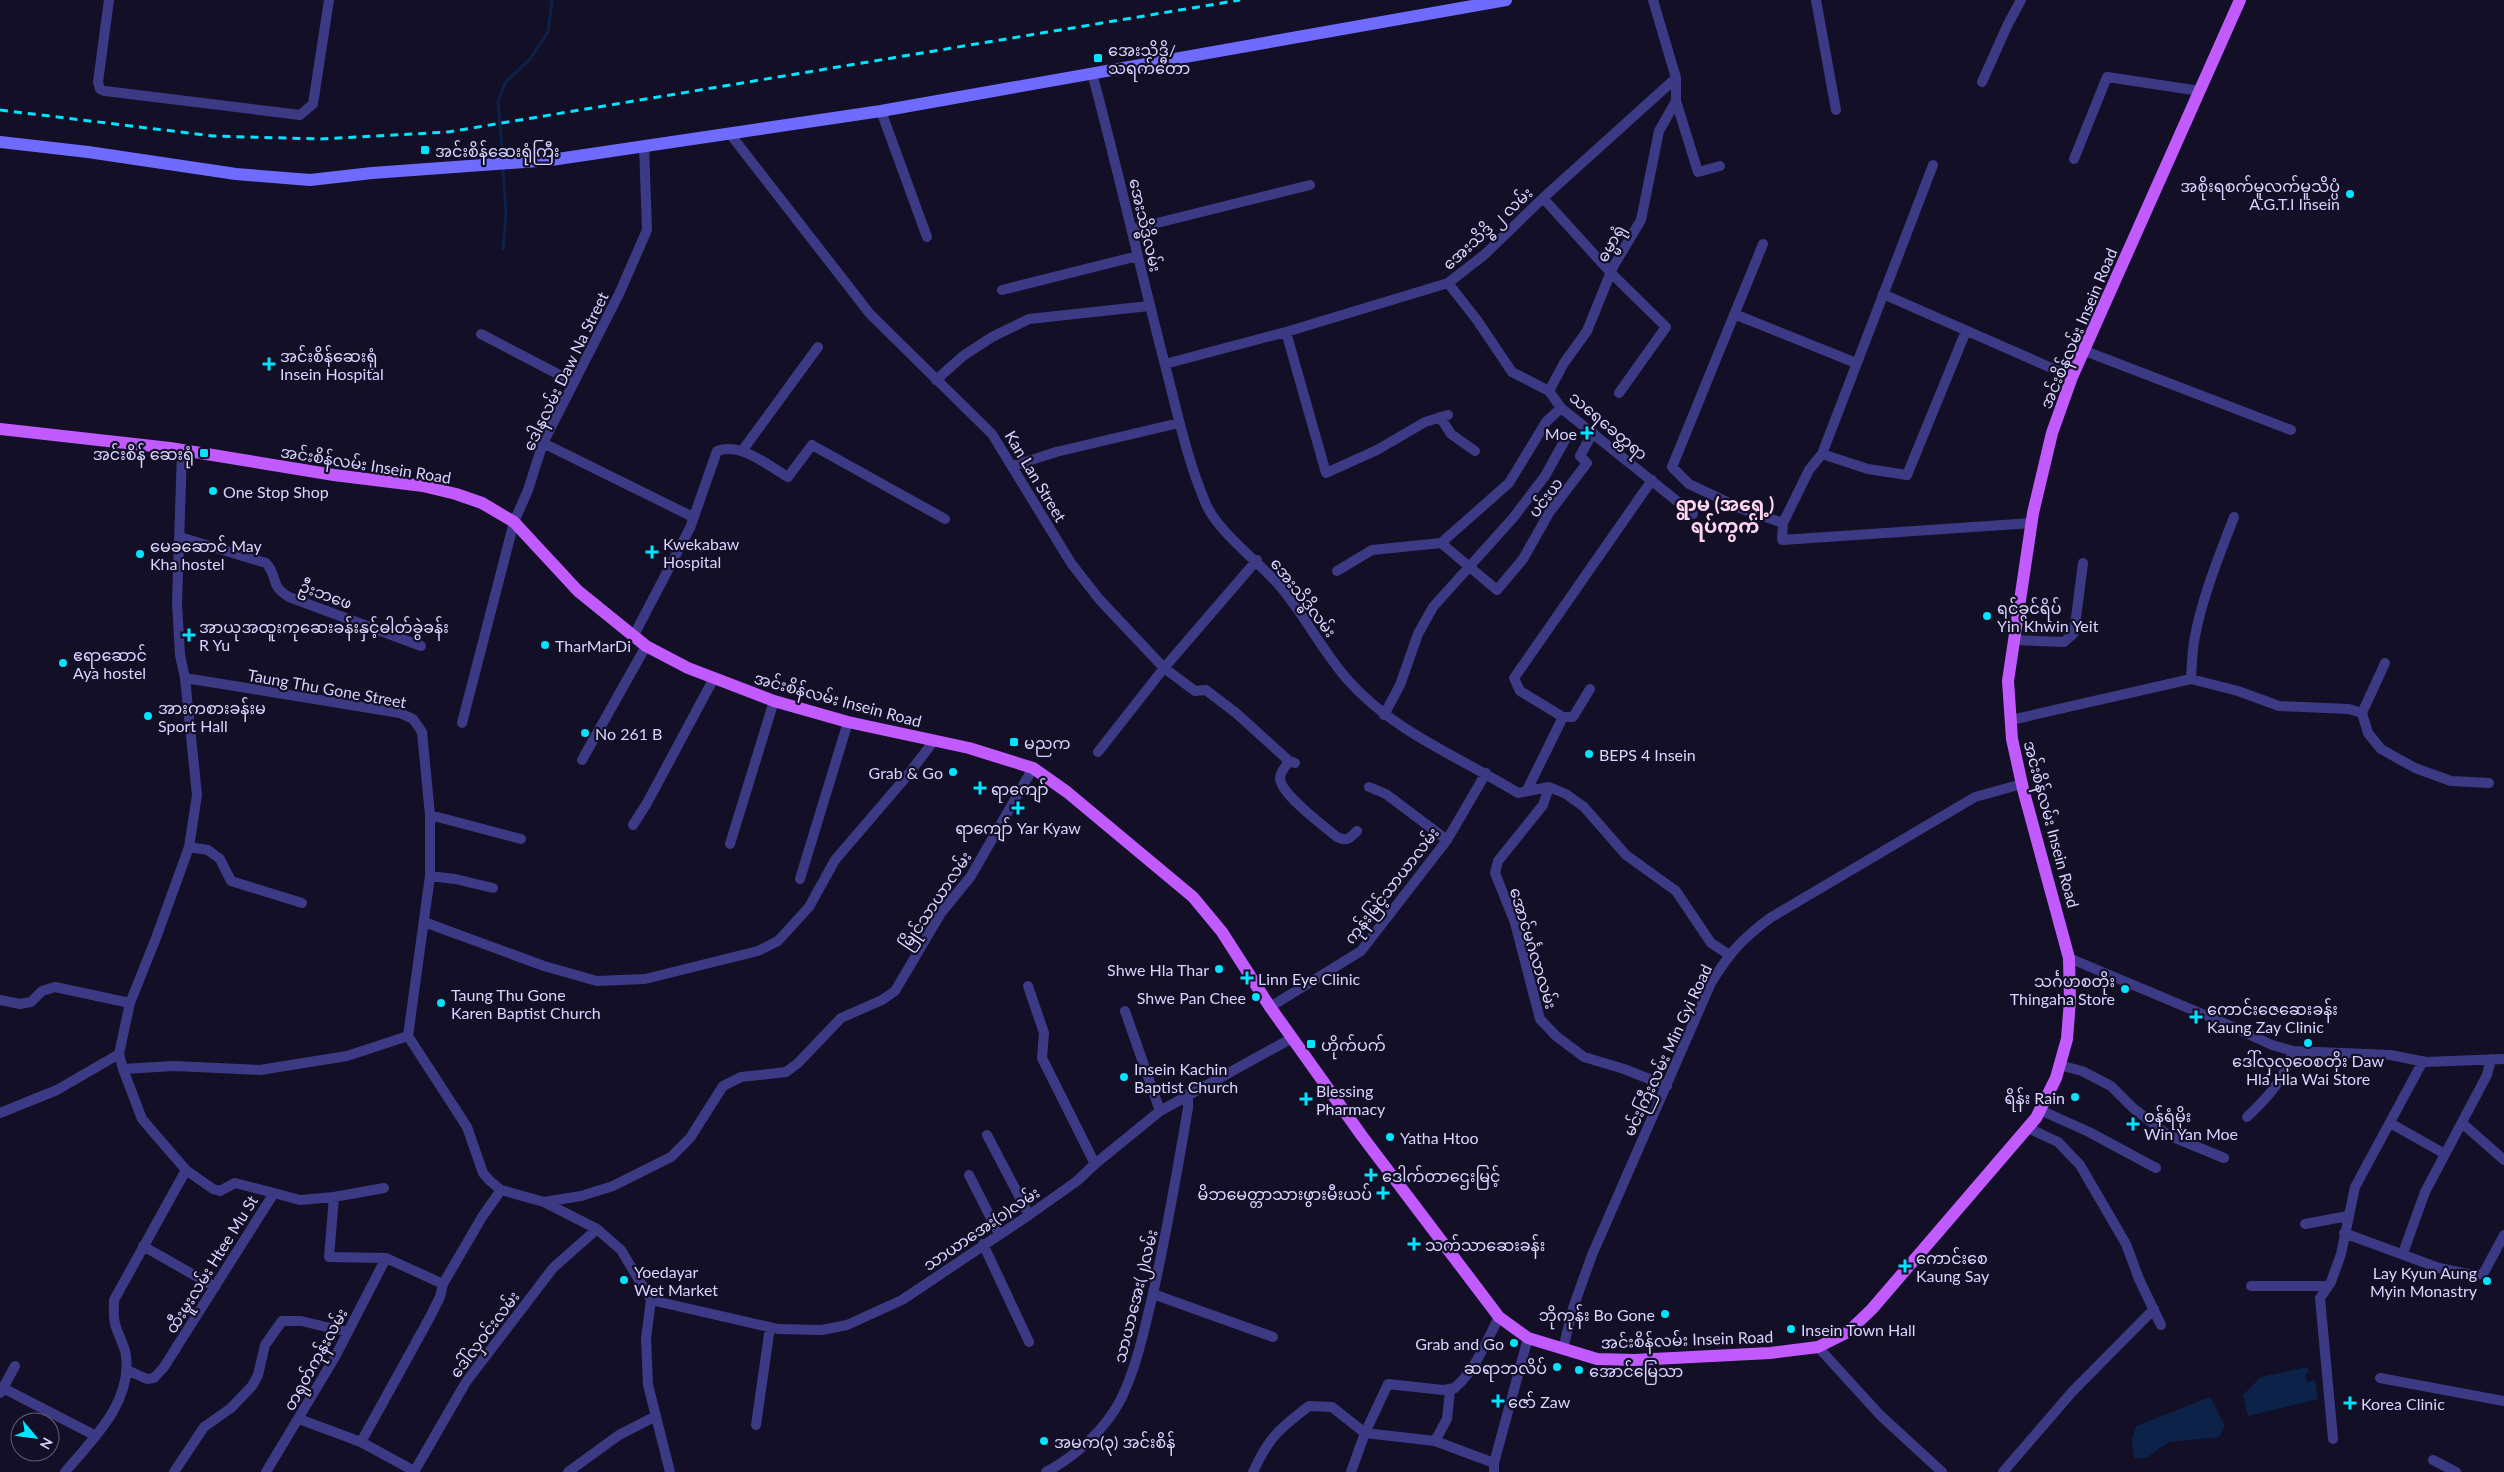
<svg xmlns="http://www.w3.org/2000/svg" width="2504" height="1472" viewBox="0 0 2504 1472" font-family="Lato,'Noto Sans Myanmar',sans-serif">
<rect width="100%" height="100%" fill="#130f26"/>
<path fill="#0c2248" d="M2307,1367l2,5 -4,3 2,7 8,-2 3,19 -70,17 -5,-21 18,-18z
M2210,1397l15,29 -6,11 -50,5 -23,16h-12l-2,-19 4,-13z"/>
<g fill="none" stroke-linecap="round" stroke-linejoin="round">
<path stroke="#0c2248" stroke-width="3" d="M503,161l-5,-60 7,-18 25,-24 18,-27 4,-32
M503,249l3,-35 -3,-46"/>
<path stroke="#3d3a85" stroke-width="10" d="M109,0l-11,82 2,7 5,2 195,24 13,-11 16,-104
M1653,0l23,78v23l22,71 22,-6
M1816,0l20,110
M1092,73c26,97 48,195 73,292 12,46 22,95 41,139 10,25 51,57 71,79 26,29 44,66 70,96 46,53 113,78 171,114l31,-6 17,7 18,13 42,48 50,36 35,52 17,11
M1982,82l26,-58 13,-24
M881,111l46,126
M730,134l140,180 122,120 79,129 28,36 65,69 31,23 11,-1 30,23 53,48 6,2
M2074,159l33,-82 93,14
M1543,198l68,75 55,54 -47,66
M1133,229l177,-44
M1763,244l-91,223 17,17 51,24 43,15
M1448,283l29,37 35,52 37,19 12,17 132,106
M1002,290l136,-34
M1883,294l189,83
M1734,314l122,49
M1966,331l-59,144 -39,-6 -46,-15 -13,16 -26,53 -1,17 250,-17
M1286,332l40,141 51,-23 48,-28 23,-7
M481,334l92,48
M2085,351l206,79
M1165,364l121,-32 162,-49 36,-28 59,-57 133,-120
M936,380l27,-24 29,-19 37,-18 120,-13
M1549,391l15,-28 23,-32 26,-64 28,-47 18,-89 17,-30
M1440,417l11,17 24,17
M543,443l150,74
M182,451l-5,152 3,52 5,23 12,117 -8,52 -33,91 -26,65 -11,51 4,15 19,50 44,51 27,19 7,2 15,-8 39,10
M742,451l76,-104
M1822,454l111,-289
M1013,466l43,-14 123,-29
M180,537l86,26c13,15 3,22 23,34l132,49
M1441,543l56,47 26,-31 26,-46 38,-50 -7,-7 13,-24
M1337,571l35,-21 69,-7 68,-60 37,-61 15,-14
M634,635l56,-107 27,-77c24,-9 50,14 71,26l24,-32 133,74
M2014,640l50,2 10,-9 9,-70
M185,678l215,35 13,6 9,13 8,83v61l-22,160
M2191,679c1,-14 1,-29 4,-43 8,-41 24,-80 39,-119
M2362,713l23,-50
M1384,715l16,-30 18,-51 15,-27 80,-89 32,-42 20,-36
M1563,717h10l17,-28
M2011,720l180,-41 47,12 41,15 70,3 13,4 6,20 13,16 34,19 36,13 38,2
M462,723l52,-201 14,-32 15,-47 76,-149 28,-64 -3,-84
M1098,752l66,-84 93,-108
M582,760l64,-114
M1289,761c-3,5 -9,11 -9,17 0,16 44,48 57,59 10,5 13,1 20,-6
M1369,787l17,7 61,46
M1549,787l-6,18 -45,56 -3,12 20,50 25,96 16,17 28,21 40,12 43,17
M1527,790l36,-73 -43,-26 -6,-13 138,-198
M430,815l91,24
M633,825l14,-22 67,-125
M730,844l44,-143
M189,847l19,3 12,9 11,22 71,22
M430,876l25,3 38,9
M800,879l48,-157
M424,922l120,44 53,15 48,-2 113,-28 20,-10 31,-34 26,-47 72,-84 26,-34
M2069,958l162,68 41,19 21,6 98,4 34,7 79,-3
M1028,986l16,47 -2,25 53,106
M0,1000l20,4 11,-2 11,-11 13,-4 75,16
M1270,1007l91,-56 86,-111 39,-67
M1125,1011l35,100
M408,1036l59,91 16,46 7,8 11,9 43,12 53,27 24,21 30,50
M2059,1065l23,6 29,15 22,22 35,27 56,23
M123,1069l51,-3 86,4 87,-14 61,-20
M2040,1110l49,22 67,36
M0,1113l57,-23 62,-36
M2247,1117c23,-22 35,-35 46,-66
M2390,1123l55,31
M2462,1123l42,37
M2028,1128l30,14 22,23 46,79 13,35 22,46
M987,1135l42,80
M969,1175l30,59
M334,1197l-5,60 57,1 57,26 39,-67 19,-27
M544,1202l37,-6 32,-10 58,-29 19,-19 33,-52 18,-9 45,-5 12,-9 43,-45 41,-18 13,-9 46,-78 30,-37 62,-108
M2305,1224l43,-8
M2344,1233l95,35 34,7 10,-1 21,-39
M983,1244l46,98
M143,1246l72,41
M2403,1253l22,-61 62,-117 4,-16
M2251,1286h77
M1153,1294l120,43
M651,1300l127,29 44,1 25,-5 55,-25 127,-85 48,-34 18,-17 65,-53 132,-73
M651,1300l-5,38 2,47 22,87
M1818,1347l62,68 62,57
M1563,1349l10,-41 19,-53 119,-272c19,-31 30,-43 59,-65l205,-121 47,-13
M127,1370l20,9 7,-1 10,-11 110,-174 26,7 34,-3 50,-9
M2380,1378l124,23
M3,1388l12,-22
M0,1393l3,-5 93,48
M299,1419l62,23 69,-125 10,-20 3,-13
M756,1425l14,-98
M2333,1439l-13,-141 11,-16 10,-28 14,-67 68,-126
M1435,1441l59,22
M361,1442l53,29
M2433,1460l23,12
M65,1472c27,-32 67,-69 61,-116 -1,-11 -9,-22 -11,-33 -2,-7 -1,-16 -1,-23l72,-130
M174,1472l30,-45 27,-19 21,-22 6,-11 7,-30 17,-24h19l47,11
M266,1472l69,-115 51,-99
M414,1472l52,-90 87,-114 44,-39
M568,1472l51,-37 37,-19
M1046,1472c30,-16 59,-42 75,-73 15,-31 22,-64 30,-97 15,-64 26,-129 37,-194v-14
M1253,1472c16,-35 26,-43 56,-66l23,1 33,26 70,8 12,-22 3,-28c22,-13 37,-51 49,-74
M1351,1472l14,-39 23,-49 55,6 12,-2
M1494,1472v-9l34,-125
M2003,1472l69,-80 82,-83"/>
<path stroke="#6f6bff" stroke-width="12" d="M0,142l88,10 148,22 74,6 62,-7 179,-13 330,-49 625,-111"/>
<path stroke="#c25bff" stroke-width="12" d="M0,429l170,19 164,27 89,11 33,8 26,9 32,19 64,69 68,55 42,22 86,33 74,21 121,26 64,20 34,24 126,105 29,35 48,75 92,129 137,181 29,21 69,21 37,1 136,-7 48,-6 30,-15 24,-23 164,-191 20,-40 11,-39 3,-39 -1,-42 -46,-169 -11,-50 -4,-58 25,-168 19,-80 20,-56 168,-377"/>
<path stroke="#00e5ff" stroke-width="3" stroke-dasharray="8 6" stroke-linecap="butt" d="M0,110l213,26 107,3 128,-7 792,-132"/>
</g>
<g fill="#00e5ff" stroke="#130f26" stroke-width="2">
<rect x="1093" y="53" width="10" height="10" rx="2.5"/>
<rect x="420" y="145" width="10" height="10" rx="2.5"/>
<circle cx="2350" cy="194" r="5"/>
<path d="M266.5 356.5h5v5h5v5h-5v5h-5v-5h-5v-5h5z"/>
<path d="M1584.5 425.5h5v5h5v5h-5v5h-5v-5h-5v-5h5z"/>
<rect x="199" y="448" width="10" height="10" rx="2.5"/>
<circle cx="213" cy="491" r="5"/>
<path d="M649.5 544.5h5v5h5v5h-5v5h-5v-5h-5v-5h5z"/>
<circle cx="140" cy="554" r="5"/>
<circle cx="1987" cy="616" r="5"/>
<path d="M186.5 627.5h5v5h5v5h-5v5h-5v-5h-5v-5h5z"/>
<circle cx="545" cy="645" r="5"/>
<circle cx="63" cy="663" r="5"/>
<circle cx="148" cy="716" r="5"/>
<circle cx="585" cy="733" r="5"/>
<rect x="1009" y="737" width="10" height="10" rx="2.5"/>
<circle cx="1589" cy="754" r="5"/>
<circle cx="953" cy="772" r="5"/>
<path d="M977.5 780.5h5v5h5v5h-5v5h-5v-5h-5v-5h5z"/>
<path d="M1015.5 800.5h5v5h5v5h-5v5h-5v-5h-5v-5h5z"/>
<circle cx="1219" cy="969" r="5"/>
<path d="M1244.5 970.5h5v5h5v5h-5v5h-5v-5h-5v-5h5z"/>
<circle cx="2125" cy="989" r="5"/>
<circle cx="1256" cy="997" r="5"/>
<circle cx="441" cy="1003" r="5"/>
<path d="M2193.5 1009.5h5v5h5v5h-5v5h-5v-5h-5v-5h5z"/>
<circle cx="2308" cy="1043" r="5"/>
<rect x="1306" y="1039" width="10" height="10" rx="2.5"/>
<circle cx="1124" cy="1077" r="5"/>
<circle cx="2075" cy="1097" r="5"/>
<path d="M1303.5 1091.5h5v5h5v5h-5v5h-5v-5h-5v-5h5z"/>
<path d="M2130.5 1116.5h5v5h5v5h-5v5h-5v-5h-5v-5h5z"/>
<circle cx="1390" cy="1137" r="5"/>
<path d="M1368.5 1167.5h5v5h5v5h-5v5h-5v-5h-5v-5h5z"/>
<path d="M1380.5 1185.5h5v5h5v5h-5v5h-5v-5h-5v-5h5z"/>
<path d="M1411.5 1236.5h5v5h5v5h-5v5h-5v-5h-5v-5h5z"/>
<path d="M1902.5 1258.5h5v5h5v5h-5v5h-5v-5h-5v-5h5z"/>
<circle cx="624" cy="1280" r="5"/>
<circle cx="2487" cy="1281" r="5"/>
<circle cx="1665" cy="1314" r="5"/>
<circle cx="1791" cy="1329" r="5"/>
<circle cx="1514" cy="1343" r="5"/>
<circle cx="1557" cy="1367" r="5"/>
<circle cx="1579" cy="1370" r="5"/>
<path d="M1495.5 1393.5h5v5h5v5h-5v5h-5v-5h-5v-5h5z"/>
<path d="M2347.5 1395.5h5v5h5v5h-5v5h-5v-5h-5v-5h5z"/>
<circle cx="1044" cy="1441" r="5"/>
</g>
<g text-anchor="middle" dominant-baseline="central" stroke-width="4.5" stroke-linejoin="round" paint-order="stroke">
<g font-size="16" fill="#d9d4ff" stroke="#130f26" text-anchor="start">
<text x="1108" y="49">အေးသိဒ္ဓိ/<tspan x="1108" dy="18">သရက်တော</tspan></text>
<text x="435" y="150">အင်းစိန်ဆေးရုံကြီး</text>
<text x="2340" y="185" text-anchor="end">အစိုးရစက်မှုလက်မှုသိပ္ပံ<tspan x="2340" dy="18">A.G.T.I Insein</tspan></text>
<text x="280" y="355">အင်းစိန်ဆေးရုံ<tspan x="280" dy="18">Insein Hospital</tspan></text>
<text x="1577" y="433" text-anchor="end">Moe</text>
<text x="194" y="453" text-anchor="end">အင်းစိန် ဆေးရုံ</text>
<text x="223" y="491">One Stop Shop</text>
<text x="663" y="543">Kwekabaw<tspan x="663" dy="18">Hospital</tspan></text>
<text x="150" y="545">မေခဆောင် May<tspan x="150" dy="18">Kha hostel</tspan></text>
<text x="1997" y="607">ရင်ခွင်ရိပ်<tspan x="1997" dy="18">Yin Khwin Yeit</tspan></text>
<text x="199" y="626">အာယုအထူးကုဆေးခန်းနှင့်ဓါတ်ခွဲခန်း<tspan x="199" dy="18">R Yu</tspan></text>
<text x="555" y="645">TharMarDi</text>
<text x="73" y="654">ဧရာဆောင်<tspan x="73" dy="18">Aya hostel</tspan></text>
<text x="158" y="707">အားကစားခန်းမ<tspan x="158" dy="18">Sport Hall</tspan></text>
<text x="595" y="733">No 261 B</text>
<text x="1024" y="742">မညက</text>
<text x="1599" y="754">BEPS 4 Insein</text>
<text x="943" y="772" text-anchor="end">Grab &amp; Go</text>
<text x="991" y="788">ရာကျော်</text>
<text x="1018" y="827" text-anchor="middle">ရာကျော် Yar Kyaw</text>
<text x="1209" y="969" text-anchor="end">Shwe Hla Thar</text>
<text x="1258" y="978">Linn Eye Clinic</text>
<text x="2115" y="980" text-anchor="end">သင်္ဂဟစတိုး<tspan x="2115" dy="18">Thingaha Store</tspan></text>
<text x="451" y="994">Taung Thu Gone<tspan x="451" dy="18">Karen Baptist Church</tspan></text>
<text x="1246" y="997" text-anchor="end">Shwe Pan Chee</text>
<text x="2207" y="1008">ကောင်းဇေဆေးခန်း<tspan x="2207" dy="18">Kaung Zay Clinic</tspan></text>
<text x="1321" y="1044">ဟိုက်ပက်</text>
<text x="2308" y="1060" text-anchor="middle">ဒေါ်လှလှဝေစတိုး Daw<tspan x="2308" dy="18">Hla Hla Wai Store</tspan></text>
<text x="1134" y="1068">Insein Kachin<tspan x="1134" dy="18">Baptist Church</tspan></text>
<text x="1316" y="1090">Blessing<tspan x="1316" dy="18">Pharmacy</tspan></text>
<text x="2065" y="1097" text-anchor="end">ရိန်း Rain</text>
<text x="2144" y="1115">ဝန်ရံမိုး<tspan x="2144" dy="18">Win Yan Moe</tspan></text>
<text x="1400" y="1137">Yatha Htoo</text>
<text x="1382" y="1175">ဒေါက်တာဌေးမြင့်</text>
<text x="1372" y="1193" text-anchor="end">မိဘမေတ္တာသားဖွားမီးယပ်</text>
<text x="1425" y="1244">သက်သာဆေးခန်း</text>
<text x="1916" y="1257">ကောင်းစေ<tspan x="1916" dy="18">Kaung Say</tspan></text>
<text x="634" y="1271">Yoedayar<tspan x="634" dy="18">Wet Market</tspan></text>
<text x="2477" y="1272" text-anchor="end">Lay Kyun Aung<tspan x="2477" dy="18">Myin Monastry</tspan></text>
<text x="1655" y="1314" text-anchor="end">ဘိုကုန်း Bo Gone</text>
<text x="1801" y="1329">Insein Town Hall</text>
<text x="1504" y="1343" text-anchor="end">Grab and Go</text>
<text x="1547" y="1367" text-anchor="end">ဆရာဘလိပ်</text>
<text x="1589" y="1370">အောင်မြေသာ</text>
<text x="1508" y="1401">ဇော် Zaw</text>
<text x="2361" y="1403">Korea Clinic</text>
<text x="1054" y="1441">အမက(၃) အင်းစိန်</text>
</g>
<g font-size="16" fill="#d9d4ff" stroke="#130f26">
<text transform="translate(1146 225) rotate(77)">အေးသိဒ္ဓိလမ်း</text>
<text transform="translate(1487 228) rotate(-42)">အေးသိဒ္ဓိ ၂ လမ်း</text>
<text transform="translate(1610 243) rotate(-61)">ဓမ္မာရုံ</text>
<text transform="translate(2078 328) rotate(-67)">အင်းစိန်လမ်း Insein Road</text>
<text transform="translate(565 371) rotate(-64)">ဒေါနလမ်း Daw Na Street</text>
<text transform="translate(1609 425) rotate(40)">သရေခေတ္တရာ</text>
<text transform="translate(366 464) rotate(9)">အင်းစိန်လမ်း Insein Road</text>
<text transform="translate(1036 476) rotate(59)">Kan Lan Street</text>
<text transform="translate(1545 497) rotate(-53)">ပင်းယ</text>
<text transform="translate(326 594) rotate(20)">ဦးဘဖေ</text>
<text transform="translate(1304 597) rotate(52)">အေးသိဒ္ဓိလမ်း</text>
<text transform="translate(327 688) rotate(10)">Taung Thu Gone Street</text>
<text transform="translate(838 699) rotate(15)">အင်းစိန်လမ်း Insein Road</text>
<text transform="translate(2052 824) rotate(75)">အင်းစိန်လမ်း Insein Road</text>
<text transform="translate(1391 885) rotate(-52)">ကုန်းမြင့်သာယာလမ်း</text>
<text transform="translate(935 900) rotate(-56)">မြိုင်သာယာလမ်း</text>
<text transform="translate(1534 948) rotate(73)">အောင်မင်္ဂလာလမ်း</text>
<text transform="translate(1667 1050) rotate(-65)">မင်းကြီးလမ်း Min Gyi Road</text>
<text transform="translate(981 1228) rotate(-34)">သာယာအေး(၁)လမ်း</text>
<text transform="translate(211 1264) rotate(-58)">ထီးမူးလမ်း Htee Mu St</text>
<text transform="translate(1135 1296) rotate(-76)">သာယာအေး(၂)လမ်း</text>
<text transform="translate(484 1334) rotate(-53)">ဒေါ်လှဝင်းလမ်း</text>
<text transform="translate(1687 1339) rotate(-2)">အင်းစိန်လမ်း Insein Road</text>
<text transform="translate(315 1359) rotate(-61)">တရုတ်ကုန်းလမ်း</text>
</g>
<g font-size="19" font-weight="bold" fill="#ffd6f0" stroke="#130f26">
<text x="1725" y="503">ရွာမ (အရှေ့)<tspan x="1725" dy="22">ရပ်ကွက်</tspan></text>
</g>
</g>
<g transform="translate(35 1437) rotate(119)"><circle r="24" fill="#130f26" stroke="#625e7d"/>
<path d="M0-4L9 19L0 12L-9 19Z" fill="#00e5ff"/>
<text y="-8" font-size="14" font-weight="bold" text-anchor="middle" fill="#d9d4ff">N</text>
</g>
</svg>
